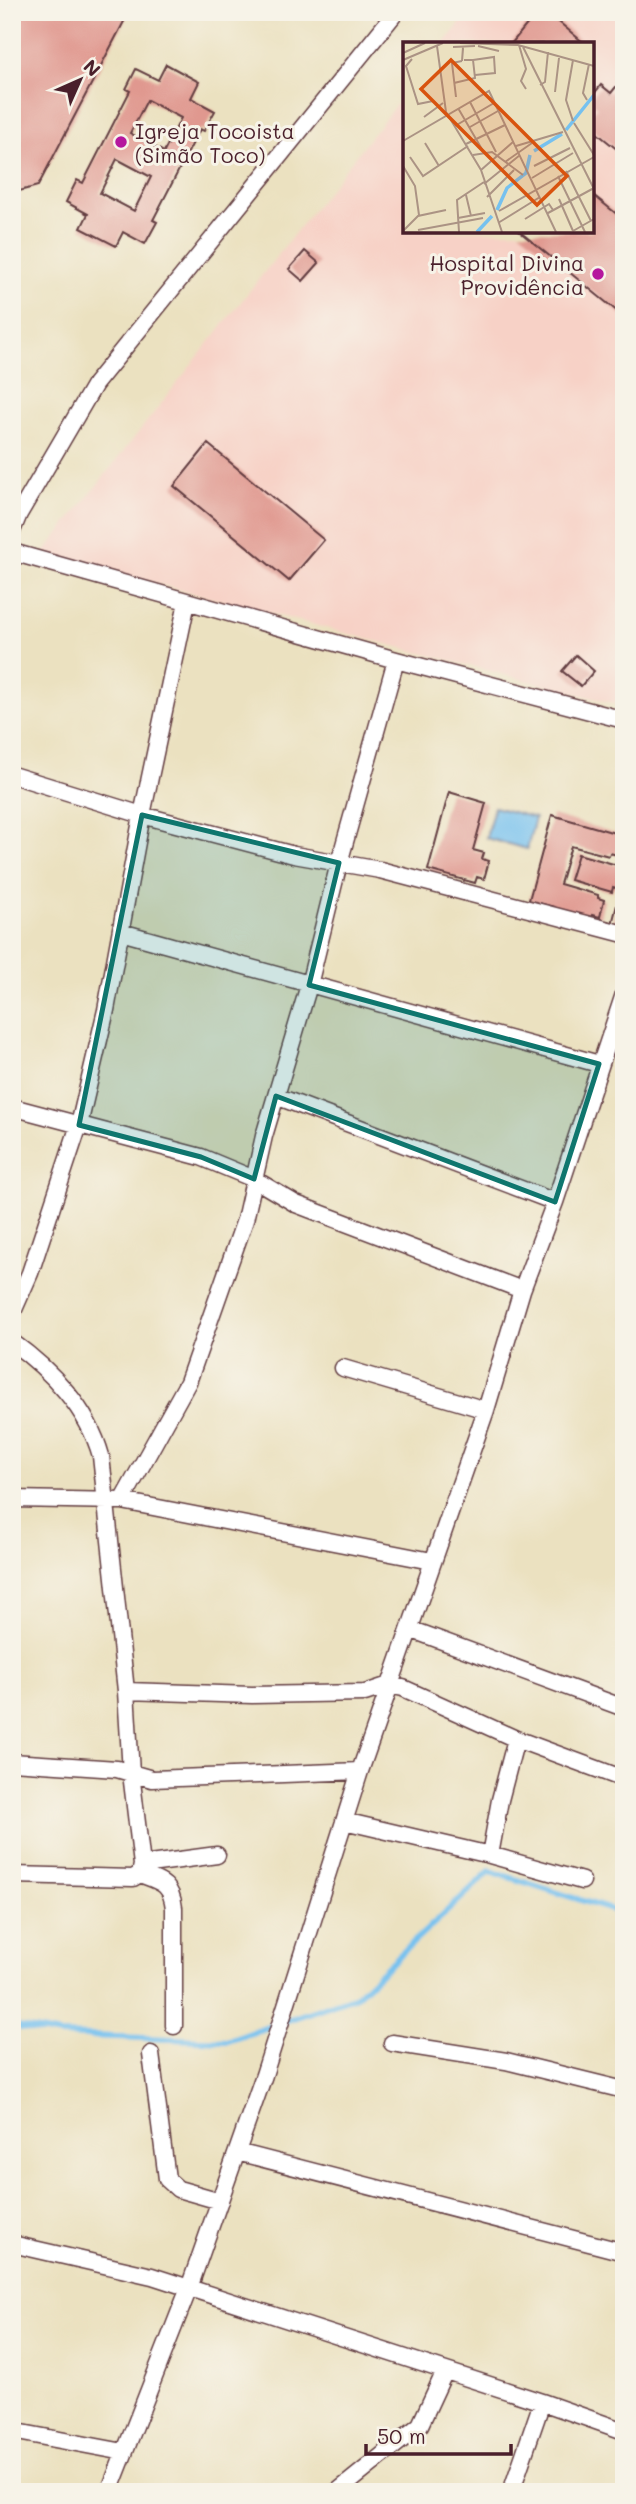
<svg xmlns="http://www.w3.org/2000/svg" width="636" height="2504" viewBox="0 0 636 2504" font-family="Mali,sans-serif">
<rect width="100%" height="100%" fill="#f7f3e8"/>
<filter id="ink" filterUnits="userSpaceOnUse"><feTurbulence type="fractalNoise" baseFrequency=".0143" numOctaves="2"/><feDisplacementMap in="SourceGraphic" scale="14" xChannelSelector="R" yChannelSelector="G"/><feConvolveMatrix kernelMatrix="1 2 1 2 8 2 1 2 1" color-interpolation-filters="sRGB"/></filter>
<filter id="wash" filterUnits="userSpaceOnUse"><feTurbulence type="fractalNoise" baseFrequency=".00686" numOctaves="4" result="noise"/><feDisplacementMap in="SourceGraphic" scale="28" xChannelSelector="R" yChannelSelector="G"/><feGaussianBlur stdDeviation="1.57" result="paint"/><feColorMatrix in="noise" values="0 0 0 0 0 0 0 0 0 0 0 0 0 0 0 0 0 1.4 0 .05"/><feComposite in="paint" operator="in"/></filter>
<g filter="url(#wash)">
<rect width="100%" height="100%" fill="#ebe1c0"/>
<path fill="#f7d1c6" d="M469,12h155v694l-581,-152 362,-461v138h187v-187h-148z"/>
<path fill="#76c1ef" stroke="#60708d" stroke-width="2" d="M494,807l41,11 -8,31 -41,-11z"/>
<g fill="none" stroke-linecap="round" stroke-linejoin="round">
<path stroke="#76c1ef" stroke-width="6" d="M12,2026l48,9 168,6 128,-45 134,-125 134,43"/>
</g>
<g id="blocks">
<path fill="#e0988f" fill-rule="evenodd" d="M12,12h117l-91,174 -26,7z
M537,12h10l38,32h-74z
M166,64l33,18 -8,16 24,13 -11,20 -4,-2 -47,91 4,2 -12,22 -22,-12 -7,14 -35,-18 7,-14 -22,-12 11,-22 6,3 47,-92 -4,-2 10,-20 22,11zM147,100l34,18 -17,34 -34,-19zM117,159l34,18 -17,34 -34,-18z
M624,77v78l-32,-26v-16l5,-6 -5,-4v-7l9,-11 10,8z
M592,194l32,26v97l-105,-86h73z
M305,251l14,12 -16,18 -14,-12z
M208,444l116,96 -35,41 -115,-95z
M576,655l18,16 -13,15 -19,-15z
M449,792l37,11 -13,47 11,3 -2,6 7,2 -5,18 -7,-2 -2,6 -47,-13z
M552,815l63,18v2l7,3 -5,17 -7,-2 -1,3 -38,-10 -11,38 38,11v3l6,2 -4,17 -8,-2 -1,3 -62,-18z
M578,854l46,13 -4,22 -7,-2 -1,5 -42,-12z
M618,901l6,1v26l-12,-4z"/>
</g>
</g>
<g filter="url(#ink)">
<use href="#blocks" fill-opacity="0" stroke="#623c41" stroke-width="2"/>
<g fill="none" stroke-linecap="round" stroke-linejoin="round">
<g stroke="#623c41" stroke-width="19">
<path id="street" d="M12,531l7,-17 76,-130 301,-372
M12,552l384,108 228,60
M12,775l130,40 152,40 86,15 244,64
M121,932l478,132
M276,1096l279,106
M12,1107l189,50 53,22 42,25 226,86
M12,1314l18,-41 49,-148 27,-115 36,-195 45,-213
M12,1342c39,28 76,67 89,114l25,235 5,82 11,92 -2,9
M343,1368l143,42
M12,1499l110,2 310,60
M122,1501l66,-119 57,-162 19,-84 45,-151 30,-122 57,-203
M410,1629l214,79
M126,1691l126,4 113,-2 24,-8 14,3 113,51 108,40
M12,1762l105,7 35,10 208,-8
M344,1821l146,34 92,26
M490,1855l10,-55 16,-61
M142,1865l75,-10
M12,1875l121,3 7,-4c21,8 31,9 34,34v118
M392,2043l114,18 118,29
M151,2054l16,125 11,10 42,12
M237,2152l387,100
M12,2244l140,32 390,126 82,29
M12,2431l112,21
M109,2492l80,-204 75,-213 96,-304 126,-361 36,-120 33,-88 69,-208
M337,2492l83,-67 25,-54
M511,2492l31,-90"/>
</g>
<use href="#street" stroke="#fff" stroke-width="16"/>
</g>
</g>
<path fill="#0f766e" fill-opacity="0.2" stroke="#0f766e" stroke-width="5" stroke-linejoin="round" d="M142,815l197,48 -30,122 290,79 -44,138 -279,-106 -22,83 -53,-22 -122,-32z"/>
<g fill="#b5179e" stroke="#f7f3e8" stroke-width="2.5">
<circle cx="121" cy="142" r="7"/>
<circle cx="598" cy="274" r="7"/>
</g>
<g text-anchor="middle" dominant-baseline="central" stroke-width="6" stroke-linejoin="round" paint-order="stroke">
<g font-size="21" fill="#4a1f2b" stroke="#f7f3e8" text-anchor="start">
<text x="135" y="130">Igreja Tocoista<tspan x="135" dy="24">(Simão Toco)</tspan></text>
<text x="584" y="262" text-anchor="end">Hospital Divina<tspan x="584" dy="24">Providência</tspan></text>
</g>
</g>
<g transform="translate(403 42)">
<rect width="191" height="191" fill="#ebe1c0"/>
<path fill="none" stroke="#76c1ef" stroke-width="3.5" d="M163,88l28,-35M131,109l28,-17M94,168l10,-22 19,-15 4,-18M74,190l15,-16"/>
<path fill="none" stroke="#ab9384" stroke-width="2" d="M57,1l58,2 76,21M116,3l7,24 -5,12 5,8M34,4l9,66 35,58 21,62M75,4l21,5M50,5l22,-1M120,5l71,142M60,7l-1,12 1,-14M0,11l22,-10M9,17l-6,7 12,38 15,-3M0,18l40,-17M70,18l21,-3 1,16 -20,2M170,18l-7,40 7,21M51,41l21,-5 -2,-18h-9M137,43l5,-3 3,-30M152,50l4,-34M53,55l-4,-34 10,-2M184,58l-4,-7 6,-29M67,60l26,50M55,66l25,43M21,75l19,-14M171,81l20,32M52,84l39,-23M67,85l28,-16M0,99l86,-50 67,141M22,101l14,23M63,102l39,-19M113,104l47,-14M70,113l19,-3 31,23M7,115l13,19 45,-30M102,120l27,-19M0,124l12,20 4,29M131,124l36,-18M78,128l32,-28M163,129l25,50M155,134l27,56M129,136l41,-25M81,142l36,-29M63,153l5,21M84,155l27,-27M156,157l14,32M96,169l95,-54M145,171l46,-25M55,176l27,-5M122,177l24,-15 4,6M95,181l42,-26M15,188l65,-12M0,189l15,-15 28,-6M170,189l21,-12M56,190l-2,-32 27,-18"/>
<path fill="#d8530f" fill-opacity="0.15" stroke="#d8530f" stroke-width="3.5" d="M48,18l116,116 -30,29 -116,-116z"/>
<rect width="191" height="191" fill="none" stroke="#4a1f2b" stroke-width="3.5"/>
</g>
<rect width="636" height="2504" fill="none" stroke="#f7f3e8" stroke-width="42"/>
<g transform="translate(80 80) rotate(45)" stroke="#f7f3e8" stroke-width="5" paint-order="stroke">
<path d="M0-5L12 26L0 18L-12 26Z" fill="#4a1f2b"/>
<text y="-10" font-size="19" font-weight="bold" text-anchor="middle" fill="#4a1f2b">N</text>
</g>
<path d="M366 2444v10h145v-10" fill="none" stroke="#4a1f2b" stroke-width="3.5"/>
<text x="377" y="2444" font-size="21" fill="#4a1f2b" stroke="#f7f3e8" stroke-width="5" paint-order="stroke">50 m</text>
</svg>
